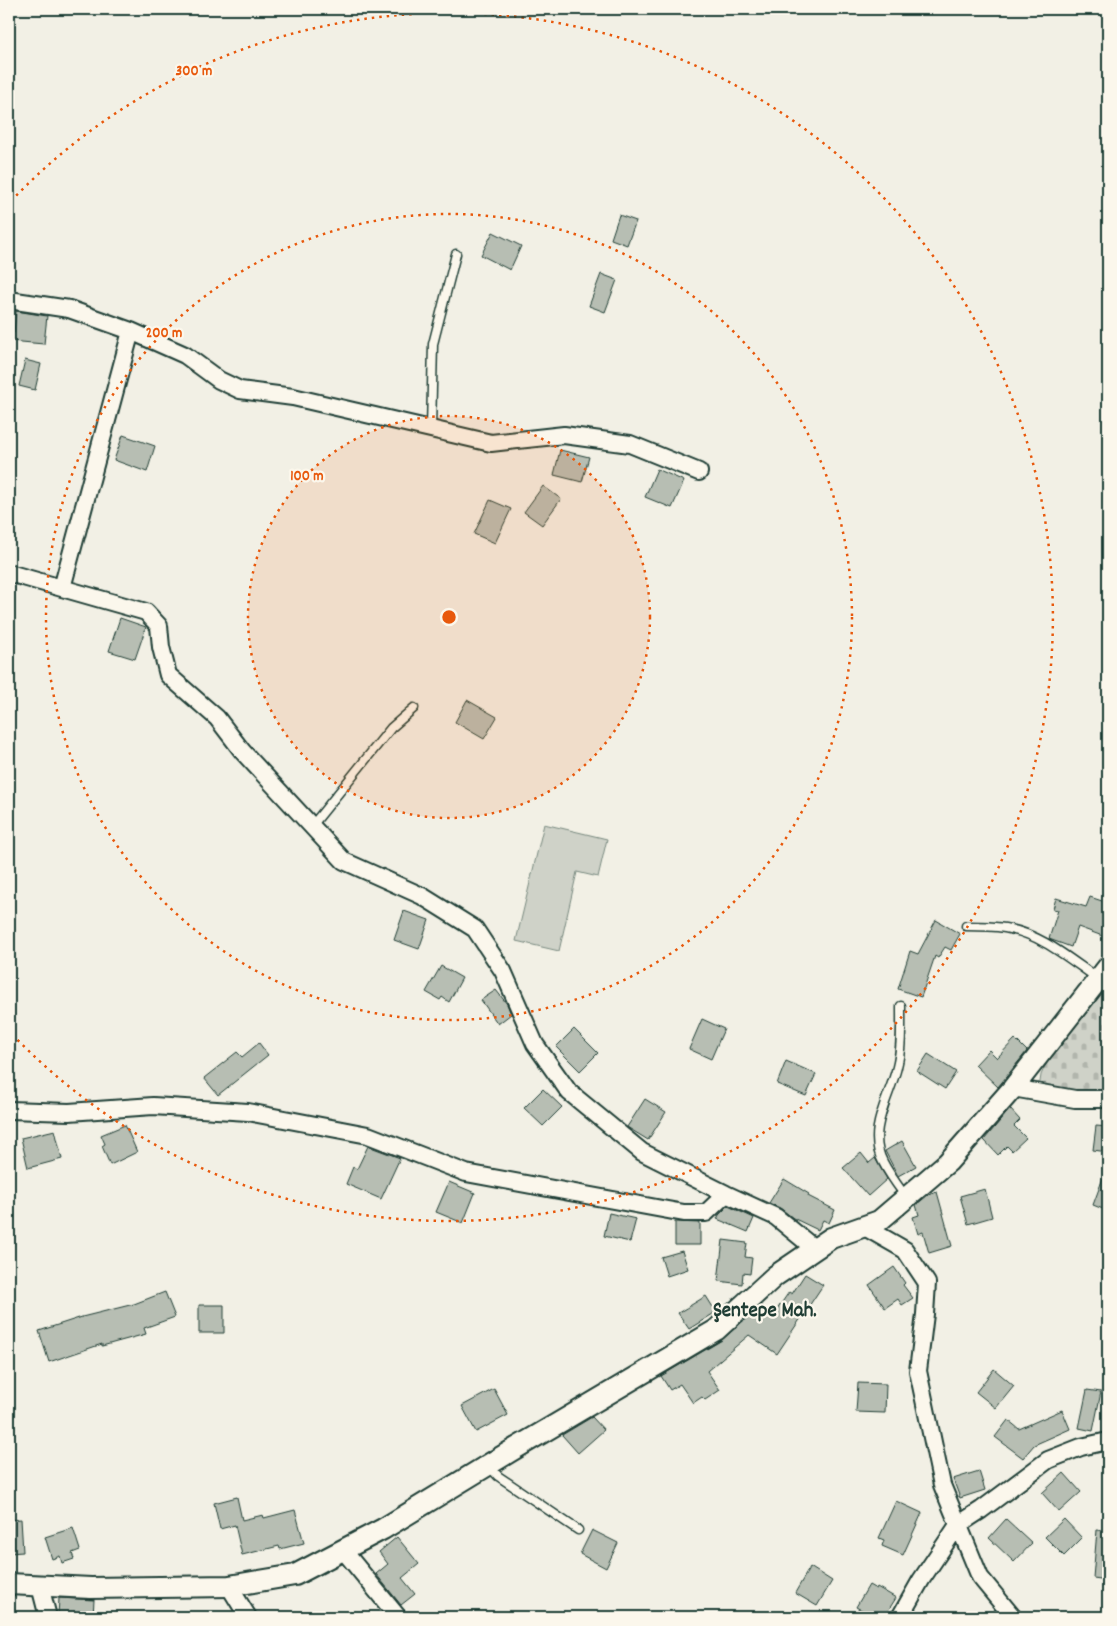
<svg xmlns="http://www.w3.org/2000/svg" width="1117" height="1626" viewBox="0 0 1117 1626" font-family="Dekko,sans-serif">
<defs>
<pattern id="cemetery-stones" width="16" height="16" patternUnits="userSpaceOnUse" patternTransform="scale(1.25)"><rect width="16" height="16" fill="#cfd2c8"/><path d="M2 7V4a2 2 0 0 1 4 0v3zM10 15v-3a2 2 0 0 1 4 0v3z" fill="#b1b5ac"/></pattern>
</defs>
<rect width="100%" height="100%" fill="#f2f0e5"/>
<filter id="ink" filterUnits="userSpaceOnUse"><feTurbulence type="fractalNoise" baseFrequency=".02" numOctaves="2"/><feDisplacementMap in="SourceGraphic" scale="10" xChannelSelector="R" yChannelSelector="G"/><feConvolveMatrix kernelMatrix="1 2 1 2 8 2 1 2 1" color-interpolation-filters="sRGB"/></filter>
<g filter="url(#ink)">
<path fill="url(#cemetery-stones)" stroke="#77887e" d="M1108,984v109h-21l-41,-4 -6,-7 1,-7 11,-25z"/>
<path fill="#cfd2c8" stroke="#77887e" d="M544,824l63,15 -9,38 -21,-5 -18,79 -43,-10z"/>
<path fill="#b7beb3" stroke="#1f3d34" d="M619,215l17,6 -9,24 -16,-6z
M493,232l28,14 -11,24 -29,-15z
M601,274l16,6 -12,32 -16,-6z
M16,311l31,5 -3,28 -34,-3v-8h4z
M25,360l16,4 -6,26 -16,-4z
M123,435l32,11 -8,26 -33,-12z
M560,450l29,7 -7,25 -28,-7z
M657,469l27,12 -12,27 -27,-11z
M543,486l18,13 -19,26 -18,-13z
M490,500l21,9 -16,34 -21,-9z
M120,618l26,9 -11,32 -26,-8z
M467,700l30,17 -13,22 -29,-17z
M1090,897l18,6v35l-30,-11 -7,20 -22,-8 9,-29 -5,-1 3,-11 30,9z
M404,911l25,9 -10,29 -25,-9z
M936,920l24,14 -9,16 -6,-3 -7,11 -3,-2 -14,41 -23,-8 12,-38 8,3z
M441,966l21,12 -13,24 -7,-5 -2,3 -14,-8z
M496,990l11,14 4,10 -13,10 -17,-24z
M702,1019l22,10 -13,30 -22,-10z
M574,1029l24,24 -18,18 -24,-24z
M1015,1039l12,12 -29,36 -23,-22 14,-15 8,8z
M259,1043l9,12 -50,40 -14,-17 33,-26 5,5z
M928,1054l28,18 -11,17 -28,-18z
M786,1061l30,13 -10,22 -29,-12z
M543,1089l19,18 -19,19 -19,-18z
M645,1099l21,13 -18,28 -21,-13z
M1010,1109l10,11 -6,6 12,12 -14,13 -5,-5 -9,9 -14,-15z
M125,1125l12,27 -27,13 -8,-19 3,-2 -4,-9z
M1096,1126l12,1v25l-15,-2z
M55,1130l7,29 -34,9 -7,-30z
M902,1141l14,25 -18,10 -13,-25z
M368,1146l32,12 -19,41 -35,-15 7,-17 4,2z
M861,1153l8,10 6,-5 12,21 -19,17 -25,-28z
M1107,1167h1v44l-15,-6z
M784,1179l25,15 -1,2 27,14 -6,13 -6,-3 -5,10 -25,-12 -13,-10 -11,-5z
M449,1182l26,11 -12,30 -27,-11z
M985,1189l7,28 -24,7 -8,-28z
M937,1192l15,54 -23,7 -6,-21 -5,2 -5,-17 6,-2 -3,-10 12,-10z
M728,1206l26,12 -6,14 -31,-13 2,-4z
M609,1213l27,6 -6,23 -26,-6z
M675,1222l25,1v22h-25z
M723,1240l24,3 -2,14 7,1 -2,16 -7,-1 -1,11 -24,-3z
M682,1251l6,18 -21,7 -6,-19z
M894,1267l11,16 -2,2 10,13 -11,7 -4,-6 -13,9 -16,-23z
M805,1274l18,11 -46,69 -28,-19 -42,36 13,19 -15,10 -3,-3 -9,6 -13,-19 -10,6 -9,-14 61,-36 39,-35 11,12 17,-25 3,2z
M165,1292l10,25 -31,11 2,6 -44,12v-2l-53,18 -10,-31 43,-14 52,-13z
M706,1296l10,16 -27,17 -11,-16z
M199,1305h25v28h-25z
M994,1369l20,17 -18,22 -20,-16z
M858,1383l28,1 -1,29 -29,-1z
M494,1389l14,26 -32,17 -14,-26z
M1087,1390l14,2 -8,39 -14,-3z
M1062,1410l8,19 -36,16 -11,13 -28,-21 13,-17 11,9z
M592,1417l12,13 -26,23 -16,-18z
M979,1471l6,19 -25,8 -7,-19z
M1064,1473l17,19 -22,20 -17,-19z
M237,1497l5,23 21,-5 1,3 31,-8 9,33 -24,6 -1,-3 -37,9 -7,-30 -15,4 -6,-26z
M896,1501l26,12 -19,42 -21,-9 2,-6 -5,-2z
M21,1519l2,33 -14,1v-33z
M1006,1519l26,24 -18,19 -25,-24z
M1064,1519l18,19 -18,18 -19,-19z
M73,1528l7,22 -8,3 2,6 -12,4 -2,-7 -8,3 -7,-22z
M592,1530l26,13 -12,25 -26,-14z
M1097,1530l11,1v49l-15,-2z
M397,1537l22,27 -17,14 13,16 -14,11 -25,-31 12,-10 -9,-12z
M810,1567l22,14 -15,25 -22,-13z
M869,1585l7,4 1,-2 19,11 -12,19h-10l-18,-10z
M59,1598l35,2 -1,17h-35z"/>
<g fill="none" stroke-linecap="round" stroke-linejoin="round">
<g stroke="#1f3d34" stroke-width="11">
<path id="service" d="M431,429l2,-85 23,-90
M311,827l80,-99 23,-20
M966,926c13,0 26,0 39,2 36,6 63,30 92,50
M901,1006c0,20 1,42 -4,61 -7,30 -31,64 -14,95 6,12 15,24 23,35
M489,1466l9,10 80,54"/>
</g>
<g stroke="#1f3d34" stroke-width="20">
<path id="minor" d="M9,300l60,9 62,22 54,24 34,25 21,10 53,7 198,46 73,-8 66,9 69,28
M9,573l137,39 13,14 2,21 7,28 49,43 26,34 101,109 78,35 53,33 28,42 32,73 34,48 73,60 84,42 50,23 39,32
M62,588l69,-257
M1013,1088l62,11h33
M9,1110l60,2 84,-6 95,6 120,23 98,38 218,40h22l20,-19
M863,1226l42,24 22,33 -2,31 -7,57 24,114 38,92 33,40
M343,1550l55,67
M40,1586l8,31
M229,1586l19,31
M900,1617l21,-37 37,-55 23,-15 67,-50 33,-13 27,-6"/>
</g>
<g stroke="#1f3d34" stroke-width="24">
<path id="tertiary" d="M9,1584l82,4 138,-2 66,-11 88,-46 128,-78 205,-121 59,-54 56,-38 48,-17 69,-59 65,-74 95,-121"/>
</g>
<use href="#service" stroke="#fbf7ec" stroke-width="8"/>
<use href="#minor" stroke="#fbf7ec" stroke-width="16"/>
<use href="#tertiary" stroke="#fbf7ec" stroke-width="20"/>
</g>
</g>
<circle cx="449" cy="617" r="201" fill="#e8590c" fill-opacity=".12"/>
<g fill="none" stroke="#e8590c" stroke-width="2.5" stroke-dasharray="2.5 5">
<circle cx="449" cy="617" r="201"/>
<circle cx="449" cy="617" r="403"/>
<path d="M11 201A604 604 0 1 1 11 1033"/>
</g>
<g text-anchor="middle" dominant-baseline="central" stroke-width="4.5" stroke-linejoin="round" paint-order="stroke">
<g font-size="21" font-weight="bold" fill="#1f3d34" stroke="#fbf7ec">
<text x="765" y="1312">Şentepe Mah.</text>
</g>
</g>
<circle cx="449" cy="617" r="8" fill="#e8590c" stroke="#fbf7ec" stroke-width="2.5"/>
<g font-size="15" text-anchor="middle" font-weight="bold" fill="#e8590c" stroke="#fbf7ec" stroke-width="4.5" stroke-linejoin="round" paint-order="stroke">
<text x="194" y="75">300 m</text>
<text x="164" y="337">200 m</text>
<text x="307" y="480">100 m</text>
</g>
<rect width="1117" height="1626" fill="none" stroke="#fbf7ec" stroke-width="30"/>
<rect x="15" y="15" width="1087" height="1596" fill="none" stroke="#1f3d34" stroke-width="2" filter="url(#ink)"/>
</svg>
